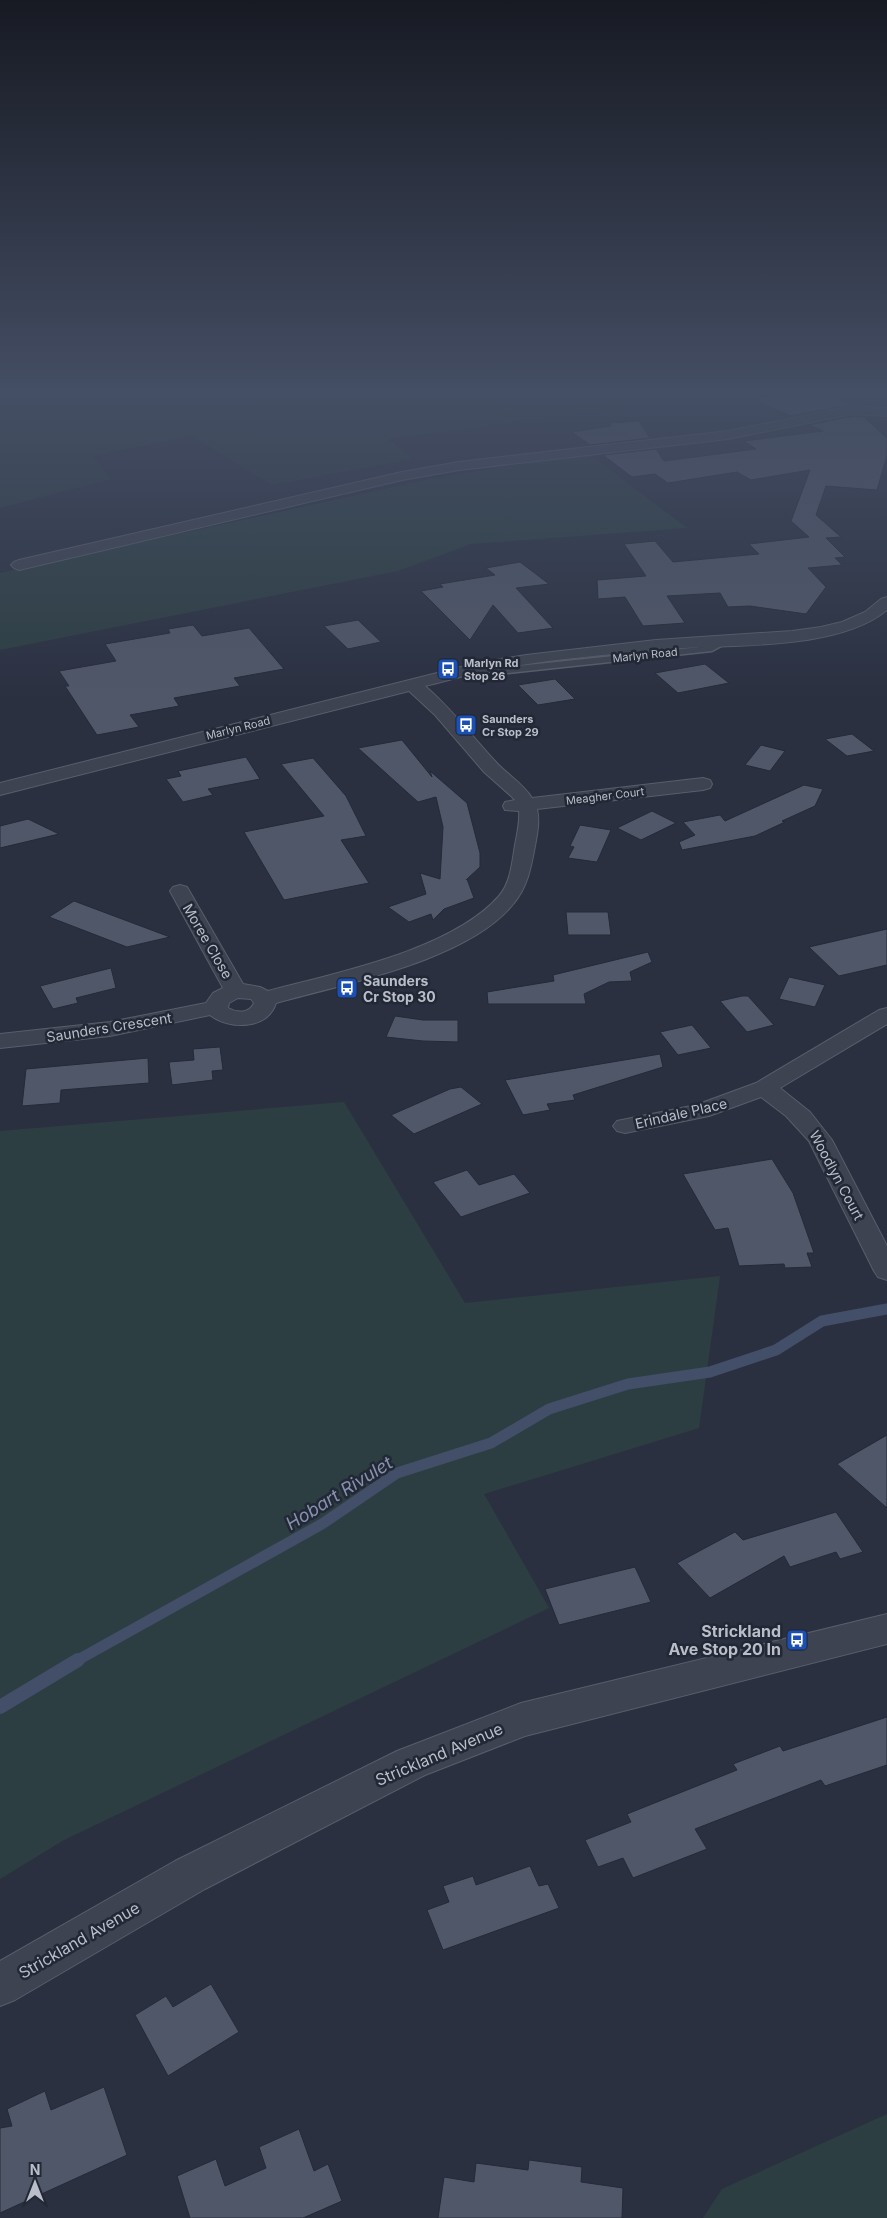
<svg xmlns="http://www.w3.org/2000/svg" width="887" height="2218" viewBox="0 0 887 2218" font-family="Inter,sans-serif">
<rect width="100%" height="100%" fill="#2a3040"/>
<path fill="#2d3e42" d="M0,390h600l26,17 -238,32 25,20 -141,26 -80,-49 -100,20 19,23 -111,29z
M588,453l99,75 -216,16 -73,27 -398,79v-77l430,-94z
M344,1102l121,201 255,-27 -21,152 -215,66 65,114 -485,232 -64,39v-748z
M887,2114v104h-184l19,-29z"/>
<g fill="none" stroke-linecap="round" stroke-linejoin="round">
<path stroke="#434e69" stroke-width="11" d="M76,1661l246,-137 75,-51 94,-30 58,-34 79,-25 82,-12 66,-22 46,-29 65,-12"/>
<path stroke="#434e69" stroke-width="14" d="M0,1707l78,-47"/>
</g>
<path fill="#505768" stroke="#242a37" d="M798,390h23l30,15 -60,11 -37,-16z
M853,416l11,1 23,21v17l-10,35 -51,-4 -10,29 25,22 -15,1 19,19 -10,1 7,7 -34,3 18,19 -20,27 -56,-8 -22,1 -8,-14 -53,3 18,27 -42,3 -18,-29 -27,2 -1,-19 49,-4 -22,-32 31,-3 18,21 86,-8 -10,-10 60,-7 -18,-16 19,-51 -59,10 -14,-8 -69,11 -13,-9 -23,3 -29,-22 53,-6 8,12 92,-12 -12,-8 79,-10 -14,-6z
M639,421l11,17 -60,7 -18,-13 39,-6 -2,-3z
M520,562l29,22 -33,4 37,40 -35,5 -25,-28 -23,35 -49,-49 22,-4 -3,-3 55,-9 -9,-7z
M358,620l23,22 -33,7 -24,-23z
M193,625l9,11 47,-8 35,41 -50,9 6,8 -66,12 5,8 -49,9 9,12 -42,8 -32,-49h4l-10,-15 57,-10 -11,-17 65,-11 -2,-4z
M705,664l24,19 -51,10 -23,-20z
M555,679l20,20 -37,6 -20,-20z
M852,734l22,17 -27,5 -22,-17z
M402,740l30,37 -2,-6 37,32 13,50v14l-14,13 1,-1 7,19 -30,11 -11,11 -2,-6 -22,8 -21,-15 38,-13 -6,-21 20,6 3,-52 -7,-30 -18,5 -60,-54z
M761,745l24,6 -15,20 -25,-6z
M246,757l14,22 -52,10 5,6 -30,7 -17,-23 15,-3 -3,-5z
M313,758l33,38 20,40 -25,4 28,43 -85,17 -40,-68 80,-16 -43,-52z
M804,785l19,4 -8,17 -33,15 3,1 -30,14 -73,14 -3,-8 16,-7 -12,-13 37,-7 5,6z
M652,811l24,12 -35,17 -24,-12z
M28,819l31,15 -59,14v-22z
M580,825l31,5 -14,32 -29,-4 6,-11 -4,-1z
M74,901l96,36 -43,10 -78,-30z
M566,912h42l3,23h-43z
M887,929v36l-48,11 -30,-29z
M648,952l4,10 -22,10 2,9 -23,1 -25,12 2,10h-98l-1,-12 67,-11 -1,-6z
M111,968l5,20 -40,10 2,5 -25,6 -13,-23z
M789,977l36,8 -10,22 -36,-8z
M742,996h6l26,29 -27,7 -27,-31z
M395,1016l28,4h35v22l-35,-1 -37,-4z
M692,1025l19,23 -33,7 -18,-23z
M220,1047l3,23 -11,1 1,9 -41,5 -3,-23 25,-2 -1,-11z
M660,1054l3,13 -90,28 2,5 -28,4 3,6 -27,5 -18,-35z
M148,1058l1,25 -88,7 -1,13 -38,3 4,-37z
M461,1087l21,17 -68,30 -23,-19 59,-26z
M772,1159l21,34 21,60h-7l5,14 -27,1 -1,-4 -45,2 -11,-38 -13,2 -32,-56z
M467,1170l12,15 35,-11 16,19 -69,24 -28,-35z
M887,1435v73l-50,-44z
M836,1512l27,40 -23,7 -4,-7 -46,15 -6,-11 -74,42 -33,-35 58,-31 8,8z
M635,1567l16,35 -92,23 -14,-36z
M887,1717v48l-62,21 -4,-6 -126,49 12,20 -74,29 -10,-20 -25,9 -13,-27 46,-18 -4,-8 110,-44 -4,-6 47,-18 3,5z
M530,1866l9,20 9,-2 11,24 -116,42 -16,-40 22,-8 -6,-16 30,-10 3,9z
M211,1984l28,48 -71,44 -33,-61 31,-19 7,11z
M104,2087l23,68 -127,58v-85l12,-2 -5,-17 38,-18 6,19z
M299,2129l15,42 14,-7 14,37 -39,17h-113l-13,-42 39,-17 9,27 41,-18 -7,-21z
M529,2160l53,7 -1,15 42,6 -1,30h-184l6,-41 30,5 2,-19 52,7z"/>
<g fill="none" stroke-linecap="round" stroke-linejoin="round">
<g stroke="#585e6a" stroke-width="3">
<path id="service" d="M717,638h6v7l-11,6 -204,22 -31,-2 -4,-3 4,-3 31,2 202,-21 5,-2z"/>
</g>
<g stroke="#585e6a" stroke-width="2">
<path id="minor" d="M853,406l34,2v8l-34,-2 -125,25 -269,31 -57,10 -383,90 -5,-2 -3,-3 3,-3 5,-2 383,-88 57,-10 269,-31z
M887,597v13c-52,43 -166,33 -231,40 -55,5 -111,10 -165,20 -23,4 -44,11 -66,16 26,22 46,49 69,74 12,14 28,22 38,38l171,-20 7,2 2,4 -2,4 -7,2 -166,19c3,13 0,25 -2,37 -4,21 -7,40 -21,57 -44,57 -170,81 -238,100 -8,27 -47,27 -66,12l-100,21 -110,12v-14l110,-12 96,-19 7,-10 10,-5 -53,-97 3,-4 7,-2 7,2 56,97 17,3 8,4c68,-18 184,-41 231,-95 12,-14 13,-34 16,-51 2,-11 5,-22 4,-34l-14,-1 -2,-4 2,-4 10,-2 -4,-4 -27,-24 -49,-57 -26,-24 -409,104v-12l477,-120 49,-8 130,-15 136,-9 29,-4 21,-5 23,-10 16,-13zM238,998l13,1 3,4c-5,11 -17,10 -26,5l1,-5z
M887,1008v16l-107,64 30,24 22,28 55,106v34l-9,-3 -4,-6 -65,-130 -23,-25 -25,-19 -52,19 -84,17 -8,-2 -4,-5 4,-5 79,-16 60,-22 123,-73z"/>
</g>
<g stroke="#585e6a" stroke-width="2">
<path id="tertiary" d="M887,1614v30l-362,92 -100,39 -220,114 -190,111 -15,6v-45l175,-100 222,-110 124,-48z"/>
</g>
<use href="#service" fill="#3d4350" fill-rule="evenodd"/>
<use href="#minor" fill="#3d4350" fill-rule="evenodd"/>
<use href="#tertiary" fill="#3d4350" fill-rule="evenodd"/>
</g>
<linearGradient id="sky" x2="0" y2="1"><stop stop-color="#171a23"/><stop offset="0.56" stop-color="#444e64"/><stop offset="1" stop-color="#444e64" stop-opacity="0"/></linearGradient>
<rect width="887" height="701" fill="url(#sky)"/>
<defs>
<g id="bus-square" transform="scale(1.125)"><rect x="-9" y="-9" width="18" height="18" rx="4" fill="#1a4fb4" stroke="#222835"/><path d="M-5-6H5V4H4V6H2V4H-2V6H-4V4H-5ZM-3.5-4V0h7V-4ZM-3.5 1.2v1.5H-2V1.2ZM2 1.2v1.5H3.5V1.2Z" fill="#fff"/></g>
</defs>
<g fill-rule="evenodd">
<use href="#bus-square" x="448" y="669"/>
<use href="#bus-square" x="466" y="725"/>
<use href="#bus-square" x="347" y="988"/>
<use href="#bus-square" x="797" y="1640"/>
</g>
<g text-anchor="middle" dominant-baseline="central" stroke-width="5" stroke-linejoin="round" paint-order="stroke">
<g font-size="11" fill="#babeca" stroke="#222835">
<text transform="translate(645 655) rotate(-6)">Marlyn Road</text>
<text transform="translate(238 728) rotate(-14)">Marlyn Road</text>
<text transform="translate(605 796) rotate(-7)">Meagher Court</text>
</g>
<g font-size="11" font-weight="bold" fill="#babeca" stroke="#222835" text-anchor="start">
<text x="464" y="663">Marlyn Rd<tspan x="464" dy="13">Stop 26</tspan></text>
<text x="482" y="719">Saunders<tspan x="482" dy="13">Cr Stop 29</tspan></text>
</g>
<g font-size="14" fill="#babeca" stroke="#222835">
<text transform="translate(208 941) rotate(60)">Moree Close</text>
<text transform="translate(109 1027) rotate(-9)">Saunders Crescent</text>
<text transform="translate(681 1113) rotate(-13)">Erindale Place</text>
<text transform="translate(837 1175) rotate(62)">Woodlyn Court</text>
</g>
<g font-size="14" font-weight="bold" fill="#babeca" stroke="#222835" text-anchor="start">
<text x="363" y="980">Saunders<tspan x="363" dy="16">Cr Stop 30</tspan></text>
</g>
<g font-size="16" font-weight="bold" fill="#babeca" stroke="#222835" text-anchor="end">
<text x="781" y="1631">Strickland<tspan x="781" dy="18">Ave Stop 20 In</tspan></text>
</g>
<g font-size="16" fill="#babeca" stroke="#222835">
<text transform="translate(439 1754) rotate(-23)">Strickland Avenue</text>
<text transform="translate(79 1940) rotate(-30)">Strickland Avenue</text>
</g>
<g font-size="18" font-style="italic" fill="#8691ae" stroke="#222835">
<text transform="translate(339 1493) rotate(-32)">Hobart Rivulet</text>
</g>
</g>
<g transform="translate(35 2183)" stroke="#222835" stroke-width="4" paint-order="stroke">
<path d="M0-4L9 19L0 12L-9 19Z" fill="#babeca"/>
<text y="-8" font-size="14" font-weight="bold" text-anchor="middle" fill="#babeca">N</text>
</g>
</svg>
